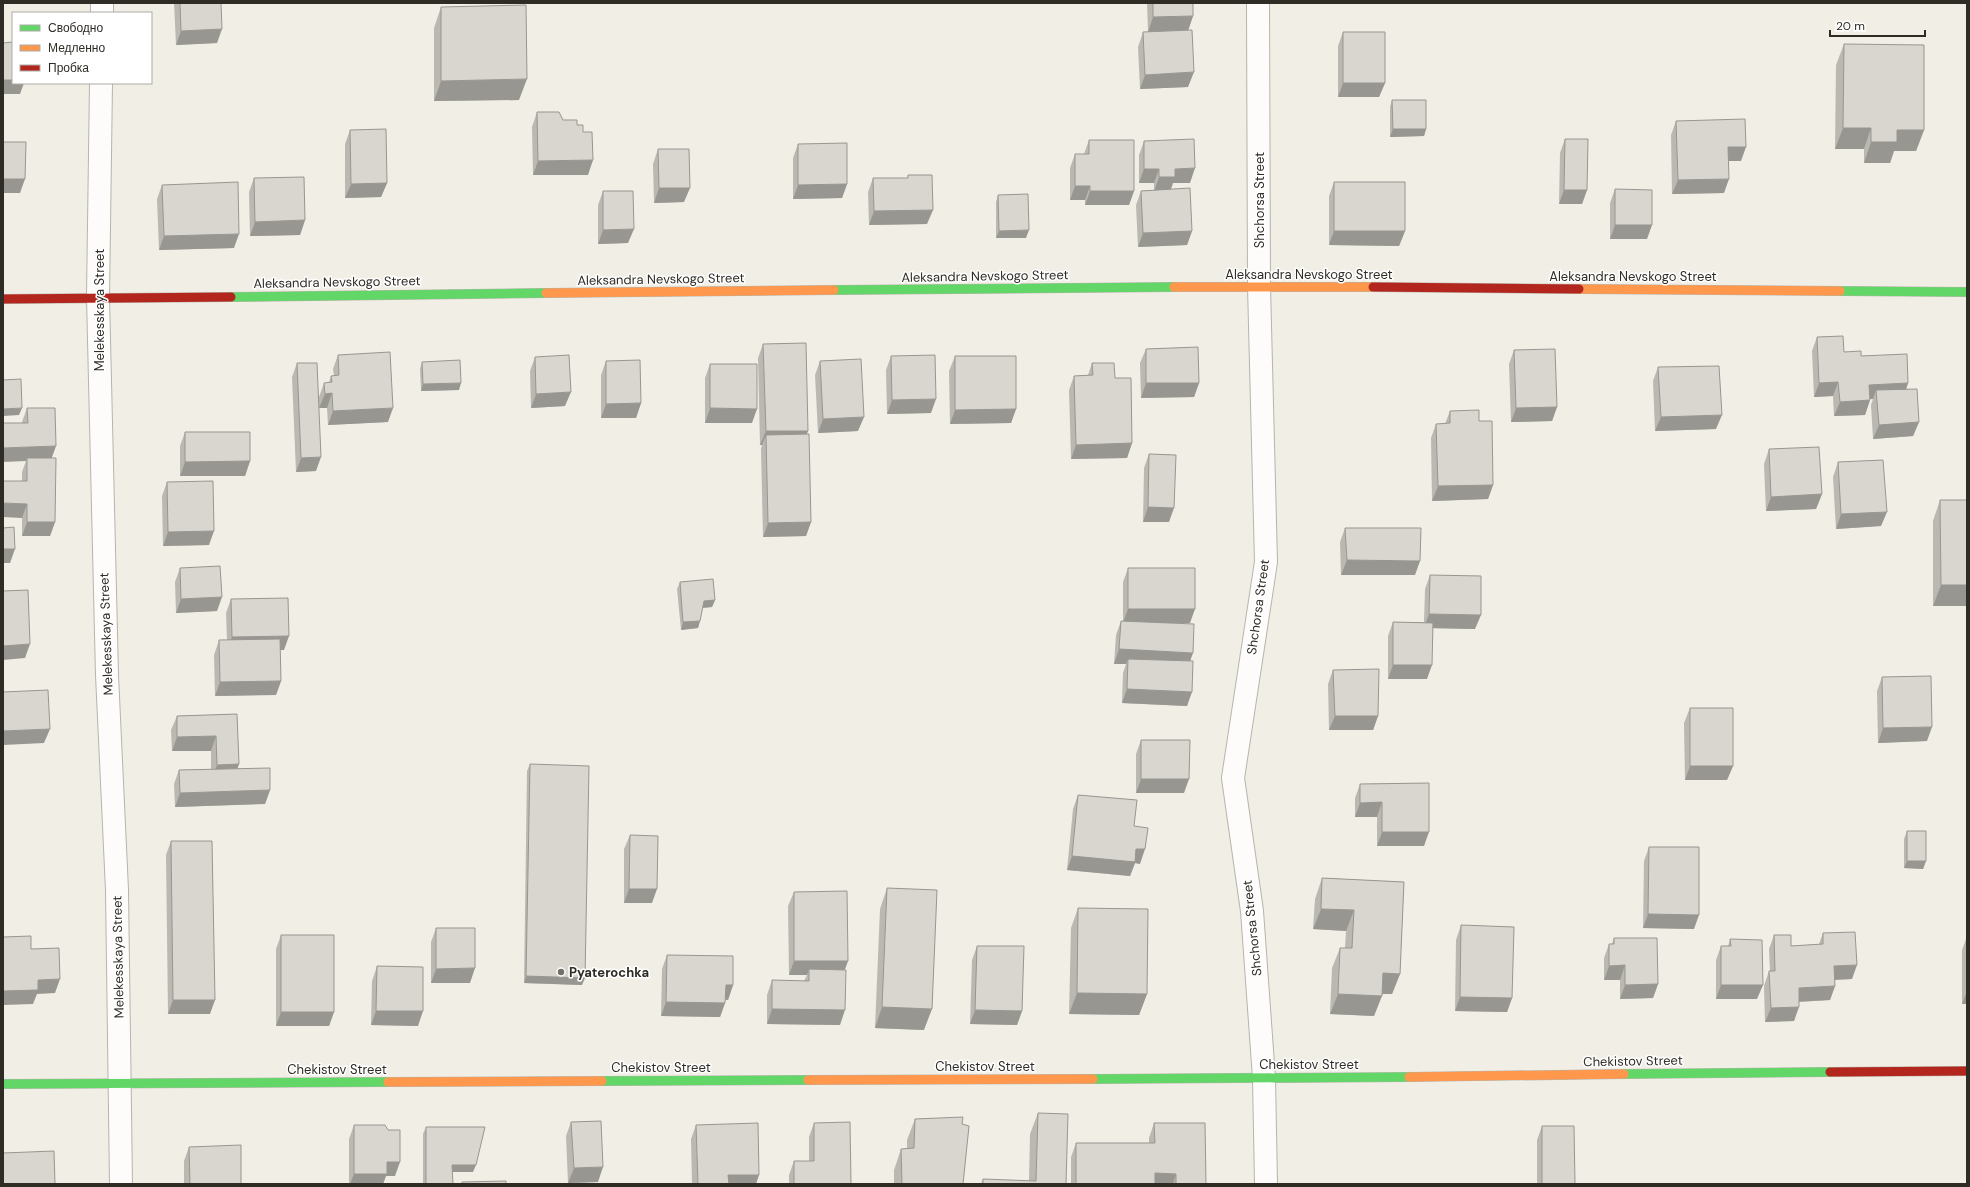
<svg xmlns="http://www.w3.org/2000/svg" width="1970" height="1187" viewBox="0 0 1970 1187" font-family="'DM Sans',sans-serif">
<rect width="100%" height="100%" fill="#f1eee5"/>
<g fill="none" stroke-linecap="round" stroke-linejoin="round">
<g stroke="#b6b4ac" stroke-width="24">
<path id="street" d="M1258,3l1,283 7,276 -33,216 19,133 12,167 2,106
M102,13v-10
M101,83l-3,214 9,378 10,215 4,294"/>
</g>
<g stroke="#b6b4ac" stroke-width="10">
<path id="fast" d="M834,290l340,-3
M1840,291l127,1
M231,297l315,-4
M1624,1074l206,-2
M1093,1079l316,-2
M602,1081l206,-1
M3,1084l385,-2"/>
</g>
<g stroke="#b6b4ac" stroke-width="10">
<path id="slow" d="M1174,287h199
M1579,289l261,2
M546,293l288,-3
M1409,1077l215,-3
M808,1080l285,-1
M388,1082l214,-1"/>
</g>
<g stroke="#b6b4ac" stroke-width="10">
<path id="jam" d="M1373,287l206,2
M3,299l228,-2
M1830,1072l137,-1"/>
</g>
<use href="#street" stroke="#fdfcfb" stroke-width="22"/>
<use href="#fast" stroke="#63d668" stroke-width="9"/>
<use href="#slow" stroke="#ff974d" stroke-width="9"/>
<use href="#jam" stroke="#b3261e" stroke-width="9"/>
</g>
<path fill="#bbb8b2" d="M174,3h47l-4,40 -41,2z
M1147,3h46v13l-5,14v57l-48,2 -2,-42 5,-15 40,-1 -35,1z
M441,7l78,93 -85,1v-73z
M1343,32l42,51 -6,14h-41v-51z
M1844,44l80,86 -8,21h-22l-4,12h-26v-14h-29l1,-84z
M1392,100l34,29 -2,7 -34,1v-30z
M537,112l26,8 14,5 6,7 5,43h-55l-1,-48z
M1676,121l65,40h-12l-5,32 -52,1 -1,-59z
M350,130l37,53 -6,14 -36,1v-54z
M1565,139l22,51 -5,14h-23l1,-51z
M1089,140l45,51 -5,14h-44v-5h-15v-32l5,-14h9z
M1144,141l46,42h-17l-2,6 21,42 -5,14 -49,2 -2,-42 5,-14 13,-1v-7h-15v-28z
M798,144l49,40 -5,14 -49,1v-41z
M658,149l26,53 -30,1 -1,-39z
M908,175l19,49 -58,1 -1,-33 5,-14h34z
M254,178l51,42 -5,15 -50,1 -1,-44z
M1334,182l71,49 -6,15 -70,-1v-49z
M162,185l72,63 -75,2 -2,-51z
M1615,189l32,50h-37v-36z
M603,191l25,52 -30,1v-39z
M998,195l28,43h-30v-36z
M1817,337l27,15 17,4 47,27 -2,7 13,32 -6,14 -40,3 -2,-34 2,-6h-3l-5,16 -31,1 -1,-20 -19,1 -2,-46z
M763,344l44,90 4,88 -5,14 -43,1 -2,-88 1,-4h-2l-2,-87z
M1146,349l53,34 -5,14 -53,1 -1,-35z
M1514,350l43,57 -5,14 -41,1 -2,-58z
M338,355l50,67 -60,3 -1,-17h-8v-11l5,-14 5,-1 2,-6h3l-1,-7z
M891,356l40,57 -44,1 -1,-44z
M955,356l61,53 -5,14 -61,1 -1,-53z
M535,357l30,49 -34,2 -1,-37z
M606,361l35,42 -5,15h-35v-43z
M820,361l38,70 -40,2 -3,-58z
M422,362l37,28 -38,1 -1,-22z
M297,363l19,108 -20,1 -4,-95z
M1092,363l23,15 17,65 -5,15 -56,1 -2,-69 5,-14 14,-1z
M710,364l42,59h-47v-45z
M1658,367l58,62 -61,2 -2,-50z
M27,408l25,50 3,64 -5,14h-28v-64l4,-11 -4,-39z
M1450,411l29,10 14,64 -5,14 -56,2 -1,-63 5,-14h9z
M185,432l65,29 -5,15h-65v-30z
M1769,449l53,45 -6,15 -50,2 -2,-47z
M1149,454l20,68h-26l1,-54z
M1838,462l43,64 -45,3 -3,-52z
M167,482l42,63 -46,1 -1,-50z
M1940,500l27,106h-34v-85z
M1345,528l70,47h-74l-1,-33z
M180,568l37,43 -41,2 -1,-31z
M1128,568l62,55h-15l15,38 -3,45 -65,-3 1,-30 3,-9h-12l2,-29 5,-14h2v-39z
M1430,575l45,54 -42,-1 -6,51h-39v-43l5,-14h31l1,-33z
M680,582l35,18 -3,7 -10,1 -2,13 -2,7 -17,2 -4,-41z
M231,599l53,51h-4l1,31 -5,14 -61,1 -1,-41 5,-15h8l-1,-27z
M1333,670l45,46 -5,14h-44l-1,-46z
M1882,677l45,64 -49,2 -1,-52z
M1690,708l43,58 -6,14h-42l-1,-57z
M237,714l2,50 -2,5 33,21 -5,14 -90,3 -1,-23 5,-14 32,-1v-18h-39l-1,-21 6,-14z
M1141,740l43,53h-48v-39z
M530,764l52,221 -58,-2 3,-212z
M1429,783l-5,63h-47v-29h-22v-19l5,-14z
M1078,795l56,31 6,38 -5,-1 -5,13 -63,-6 6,-61z
M1907,831l19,30 -3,8 -19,-1v-29z
M630,835l22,68h-28v-54z
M171,841l39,173h-42l-2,-159z
M1649,847l45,82 -51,-1 1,-67z
M1322,878l82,4 -4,92 -8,20h-10l-8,22 -44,-2 2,-46 8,-20h5l1,-17 -33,-2 2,-30z
M887,888l37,142 -49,-2 5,-119z
M794,892l51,78 -5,55 -73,-1v-29l5,-15 32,1 3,-6h-18l-1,-69z
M1078,908l69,86 -8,21 -70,-1 2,-86z
M1461,925l51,73 -5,14 -52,-1 1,-71z
M436,928l34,55h-39v-41z
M1823,933l29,46 -17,1v6l-5,14 -31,2 -5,19 -29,1 -1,-36 5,-15h1l-1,-22 5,-14 17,11 28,-2z
M281,935l53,77 -5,14h-53v-77z
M1967,936v68h-5v-54z
M1614,938l44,46 -5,14 -33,1v-19h-16v-22l5,-14h3z
M1730,939l27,60h-41v-39l5,-14h7z
M977,946l45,65 -5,14 -47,-1 2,-64z
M667,955l66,30 -5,15 -3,-1v4l-5,14 -59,-1 1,-47z
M377,966l41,60 -47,-1 1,-44z
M1038,1113l28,71h-85l2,-5 46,2 1,-47z
M915,1119l47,5 1,60h-69v-14l7,-21h6v-9z
M571,1122l27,60 -30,1 -2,-47z
M814,1123l37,61h-62v-9l5,-14h15v-24z
M1154,1123l52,61h-135v-27l5,-14h73v-5z
M354,1125l41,51h-9l-3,8h-34v-45z
M696,1125l60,59h-64l-1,-45z
M1542,1126l33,58h-38v-44z
M426,1127l47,45h-21l1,12h-30v-50z
M189,1147l52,37h-57v-23z"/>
<path fill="#989691" d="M1193,16l-5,15 -40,1 5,-15z
M222,29l-5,14 -41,2 5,-14z
M1194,72l-6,15 -48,2 5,-14z
M527,79l-8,21 -85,1 7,-20z
M3,80h10v3h11l-4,11h-17z
M1343,83h42l-6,14h-41z
M1843,128h28l-7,21h-29z
M1393,129h33l-2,7 -34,1z
M1897,130h27l-8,21h-22l-4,12h-26l7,-21z
M1728,147h18l-5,14h-18z
M593,160l-5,15h-55l5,-14z
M1195,168l-5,15h-17l-3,8 -16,1 5,-15 16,-8z
M1144,169h15l-5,14h-15z
M3,179h22l-5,14h-17z
M1729,179l-5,14 -52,1 6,-14z
M387,183l-6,14 -36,1 6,-14z
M847,184l-5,14 -49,1 5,-14z
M1075,186h15l-5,14h-15z
M659,188h31l-6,14 -30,1z
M1564,190h23l-5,14h-23z
M1090,191h44l-5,14h-44z
M933,210l-6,14 -58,1 5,-14z
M305,220l-5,15 -50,1 5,-14z
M1615,225h37l-5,14h-37z
M634,229l-6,14 -30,1 5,-14z
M1029,230l-3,8h-30l3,-7z
M1192,231l-5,14 -49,2 5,-14z
M1334,231h71l-6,15 -70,-1z
M239,234l-5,14 -75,2 5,-14z
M1838,382l-5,14 -19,1 5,-14z
M461,383l-2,7 -38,1 2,-7z
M1146,383h53l-5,14 -53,1z
M1908,383l-5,15 -27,-8 -3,9h-9l5,-14z
M571,392l-6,14 -34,2 5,-14z
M332,393l-5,15h-8l6,-14z
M936,399l-5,14 -44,1 5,-14z
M1870,400l-5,15 -31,1 6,-14z
M641,403l-5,15h-35l5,-14z
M1557,407l-5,14 -41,1 5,-14z
M22,408l-3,7 -16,1v-7z
M393,408l-5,14 -60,3 5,-14z
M710,408l47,1 -5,14h-47z
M1016,409l-5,14 -61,1 5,-14z
M1722,415l-6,14 -61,2 6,-14z
M864,417l-6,14 -40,2 5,-14z
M1919,422l-6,14 -40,3 6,-14z
M766,431h42l-5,14 -37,-10 -4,10h-2z
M1132,443l-5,15 -56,1 5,-14z
M56,446l-5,14 -24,-2 -1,3 -23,1v-14z
M321,457l-5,14 -20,1 5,-14z
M250,461l-5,15h-65l5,-14z
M1493,485l-5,14 -56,2 6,-15z
M1822,494l-6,15 -50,2 5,-14z
M3,503l24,1 -5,14 -19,-1z
M1148,507l26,1 -5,14h-26z
M1887,512l-6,14 -45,3 5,-15z
M27,522h28l-5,14h-28z
M811,522l-5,14 -43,1 5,-14z
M214,531l-5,14 -46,1 5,-14z
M3,549h12l-5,14h-7z
M1347,560l73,1 -5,14h-74z
M1941,585h26v21h-34z
M222,597l-5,14 -41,2 5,-14z
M715,600l-3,7 -11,1 3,-7z
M1128,609h67l-5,14h-67z
M1429,614l52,1 -6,14 -51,-1z
M700,621l-2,7 -17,2 2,-8z
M289,636l-5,14 -57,1 5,-14z
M30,644l-5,14 -22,2v-14z
M1119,649l74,4 -5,14 -60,-8 -2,5h-12z
M1393,665h39l-5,14h-39z
M281,681l-5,14 -61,1 5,-14z
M1127,689l65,3 -5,14 -65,-3z
M1335,716h43l-5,14h-44z
M1932,727l-5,14 -49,2 5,-15z
M50,729l-6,14 -41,2v-14z
M216,736l-5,15h-39l5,-14z
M239,764l-5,15h-22l5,-14z
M1690,766h43l-6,14h-42z
M1141,779h48l-5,14h-48z
M270,790l-5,14 -90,3 5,-14z
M1382,802l-5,15h-22l5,-14z
M1382,832h47l-5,14h-47z
M1136,849h9l-5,15 -5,-1 -5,13 -63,-6 5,-14z
M1907,861h19l-3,8 -19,-1z
M629,889h28l-5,14h-28z
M1321,909l33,1 -8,21 -33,-2z
M1648,914l51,1 -5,14 -51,-1z
M794,961h54l-5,14 -34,-6 -2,6h-18z
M1625,965l-5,15h-16l5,-14z
M1857,965l-5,14 -23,1 5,-14z
M475,968l-5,15h-39l5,-14z
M1383,973l17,1 -8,20h-17z
M526,976l59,2 -3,7 -58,-2z
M60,979l-5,14 -18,1 -4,10 -30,1v-14l35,-11z
M1658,984l-5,14 -33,1 5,-14z
M726,985h7l-5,15 -7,-1z
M1721,985h42l-6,14h-41z
M1835,986l-5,14 -37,2 6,-14z
M1967,991v13h-5z
M1077,993l70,1 -8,21 -70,-1z
M1338,994l44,2 -8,20 -44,-2z
M1460,997l52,1 -5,14 -52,-1z
M173,1000h42l-5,14h-42z
M666,1002l59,1 -5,14 -59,-1z
M882,1007l50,2 -8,21 -49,-2z
M1799,1007l-5,14 -29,1 6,-14z
M772,1009l73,1 -5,15 -73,-1z
M975,1010l47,1 -5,14 -47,-1z
M376,1011h47l-5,15 -47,-1z
M281,1012h53l-5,14h-53z
M387,1162h13l-5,14h-9l-3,8h-33l4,-10z
M452,1165h24l-3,7h-23z
M603,1167l-5,15 -30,1 6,-15z
M1155,1173l21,1 -3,10h-22z
M728,1175h31l-3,9h-31z"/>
<path fill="#d9d6cf" stroke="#989691" d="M180,3h41l1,26 -41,2z
M1153,3h40v13l-40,1z
M526,5l1,74 -86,2v-74z
M1192,30l2,42 -49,3 -2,-43z
M1343,32h42v51h-42z
M13,42v38h-10v-37z
M1844,44l80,1v85h-27v12h-26v-14h-28z
M1392,100h34v29h-33z
M537,112h22l4,8h14v5h6v7h9l1,28 -55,1z
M1745,119l1,28h-18l1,32 -51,1 -2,-59z
M386,129l1,54 -36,1 -1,-54z
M1194,139l1,29 -20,1v8h-16v-8h-15v-28z
M1565,139h23l-1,51h-23z
M1089,140h45v51h-44v-5h-15v-32h14z
M3,142h23l-1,37h-22z
M847,143v41l-49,1v-41z
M658,149h31l1,39h-31z
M908,175h24l1,35 -59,1 -1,-33h35z
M304,177l1,43 -50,2 -1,-44z
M238,182l1,52 -75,2 -2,-51z
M1334,182h71v49h-71z
M1190,188l2,43 -49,2 -2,-42z
M1615,189l37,1v35h-37z
M603,191h30l1,38 -31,1z
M1028,194l1,36 -30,1 -1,-36z
M1843,336l1,16 17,-1v5l46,-2 1,29 -39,2 1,15 -30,2 -2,-20 -19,1 -2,-46z
M806,343l2,88h-42l-3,-87z
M1198,347l1,36h-53v-34z
M1555,349l2,58 -41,1 -2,-58z
M390,352l3,56 -60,3 -1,-18 -7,1 -1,-11 8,-1 -1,-6 8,-1 -1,-20z
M569,355l2,37 -35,2 -1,-37z
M935,355l1,44 -44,1 -1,-44z
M955,356h61v53l-61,1z
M861,359l3,58 -41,2 -3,-58z
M460,360l1,23 -38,1 -1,-22z
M640,360l1,43 -35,1v-43z
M297,363h20l4,94 -20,1z
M1092,363h22l1,15h16l1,65 -56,2 -2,-69 19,-1z
M710,364h47v45l-47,-1z
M1719,366l3,49 -61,2 -3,-50z
M21,379l1,29 -19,1v-29z
M1917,389l2,33 -40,3 -3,-35z
M27,408h28l1,38 -53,2v-25h25z
M1479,410v11h13l1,64 -55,1 -2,-62 14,-1v-12z
M185,432h65v29l-65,1z
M809,434l2,88 -43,1 -2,-88z
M1819,447l3,47 -51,3 -2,-48z
M1149,454l27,1 -2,53 -26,-1z
M27,458h29l-1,64h-28v-18l-24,-1v-22h24z
M1883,460l4,52 -46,2 -3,-52z
M213,481l1,50 -46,1 -1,-50z
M1940,500h27v85h-26z
M3,517v11l11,-1 1,22h-12z
M1345,528h76l-1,33 -73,-1z
M220,566l2,31 -41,2 -1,-31z
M1128,568h67v41h-67z
M1430,575l51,1v39l-52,-1z
M713,579l2,21 -11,1 -4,20 -17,1 -3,-40z
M28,590l2,54 -27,2v-55z
M288,598l1,38 -57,1 -1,-38z
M1121,621l73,3 -1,29 -74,-4z
M1393,622l40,1 -1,42h-39z
M280,639l1,42 -61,1 -1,-42z
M1128,659l65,2 -1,31 -65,-3z
M1379,669l-1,47h-43l-2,-46z
M1931,676l1,51 -49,1 -1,-51z
M48,690l2,39 -47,2v-39z
M1690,708h43v58h-43z
M237,714l2,50 -22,1 -1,-29 -39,1v-21z
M1141,740h49l-1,39h-48z
M530,764l59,2 -4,212 -59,-2z
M270,768v22l-90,3 -1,-23z
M1429,783v49h-47v-30l-22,1v-19z
M1078,795l59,5 -3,26 14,2 -3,21h-9l-1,13 -63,-6z
M1907,831h19v30h-19z
M630,835l28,1 -1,53h-28z
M171,841h41l3,159h-42z
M1649,847h50v68l-51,-1z
M1322,878l82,4 -4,92 -17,-1 -1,23 -44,-2 2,-46h12l2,-38 -33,-1z
M887,888l50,2 -5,119 -50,-2z
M847,891l1,70h-54v-69z
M1078,908l70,1 -1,85 -70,-1z
M1461,925l53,2 -2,71 -52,-1z
M436,928h39v40l-39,1z
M1855,932l2,33 -23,1 1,20 -36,2v19l-28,1 -2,-37h6l-1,-36h17v11l32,-2v-11z
M281,935h53v77h-53z
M31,936v13l28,-1 1,31 -22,1v10l-35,1v-54z
M1614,938h43l1,46 -33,1v-20l-16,1v-22h5z
M1730,939l32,1 1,45h-42v-39h10z
M977,946h47l-2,65 -47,-1z
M667,955l66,1v29h-7l-1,18 -59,-1z
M377,966l46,1v44h-47z
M809,969l37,1 -1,40 -73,-1v-29l37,1z
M1038,1113l30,1 -2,70h-83v-5l53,2z
M963,1117l-1,7 7,2 -6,58h-61l-1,-35 13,-1 1,-29z
M601,1121l2,46 -29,1 -3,-46z
M850,1122l1,62h-57v-23h20v-38z
M758,1123l1,52h-31l1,9h-31l-2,-59z
M1154,1123h51l1,61h-30v-10l-21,-1v11h-79v-41h79z
M354,1125h31l3,5h12v32h-13v12h-33z
M1542,1126h32l1,58h-33z
M426,1127h59l-9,38h-24l1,19h-27z
M241,1145v39h-51l-1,-37z
M54,1151l1,33h-52v-31z
M506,1181v3h-44v-2z"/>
<circle fill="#737069" stroke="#fff" stroke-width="1.5" cx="561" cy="972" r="4"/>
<g text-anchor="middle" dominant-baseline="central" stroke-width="3" stroke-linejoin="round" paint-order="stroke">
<g font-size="13" fill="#2f2c26" stroke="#fff">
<text transform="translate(1259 200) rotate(-90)">Shchorsa Street</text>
<text x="1309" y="274">Aleksandra Nevskogo Street</text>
<text transform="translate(985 276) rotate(-1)">Aleksandra Nevskogo Street</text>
<text x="1633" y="276">Aleksandra Nevskogo Street</text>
<text transform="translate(661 279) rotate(-1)">Aleksandra Nevskogo Street</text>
<text transform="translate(337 282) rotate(-1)">Aleksandra Nevskogo Street</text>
<text transform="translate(99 310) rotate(-90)">Melekesskaya Street</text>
<text transform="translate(1258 607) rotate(-82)">Shchorsa Street</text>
<text transform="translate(106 634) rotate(-92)">Melekesskaya Street</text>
<text transform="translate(1252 928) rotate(-96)">Shchorsa Street</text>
<text transform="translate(118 957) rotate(-91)">Melekesskaya Street</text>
<text transform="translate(1633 1061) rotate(-1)">Chekistov Street</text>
<text x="1309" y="1064">Chekistov Street</text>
<text x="985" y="1066">Chekistov Street</text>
<text x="661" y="1067">Chekistov Street</text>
<text x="337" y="1069">Chekistov Street</text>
</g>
<g font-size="13" font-weight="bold" fill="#2f2c26" stroke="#fff" text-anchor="start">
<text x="569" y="972">Pyaterochka</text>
</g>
</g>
<rect width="1970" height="1187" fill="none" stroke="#2f2c26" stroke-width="8"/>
<rect x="12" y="12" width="140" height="72" fill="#ffffff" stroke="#acaba8"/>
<rect x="20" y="25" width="20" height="6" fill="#63d668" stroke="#acaba8"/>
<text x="48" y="32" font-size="12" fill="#2f2c26">Свободно</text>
<rect x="20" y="45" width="20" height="6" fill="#ff974d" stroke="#acaba8"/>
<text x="48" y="52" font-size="12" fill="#2f2c26">Медленно</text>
<rect x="20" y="65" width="20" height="6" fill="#b3261e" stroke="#acaba8"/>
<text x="48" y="72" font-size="12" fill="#2f2c26">Пробка</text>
<path d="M1830 30v6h95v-6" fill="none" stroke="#2f2c26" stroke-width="2"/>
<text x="1836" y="30" font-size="12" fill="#2f2c26" stroke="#ffffff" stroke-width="3" paint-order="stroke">20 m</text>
</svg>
